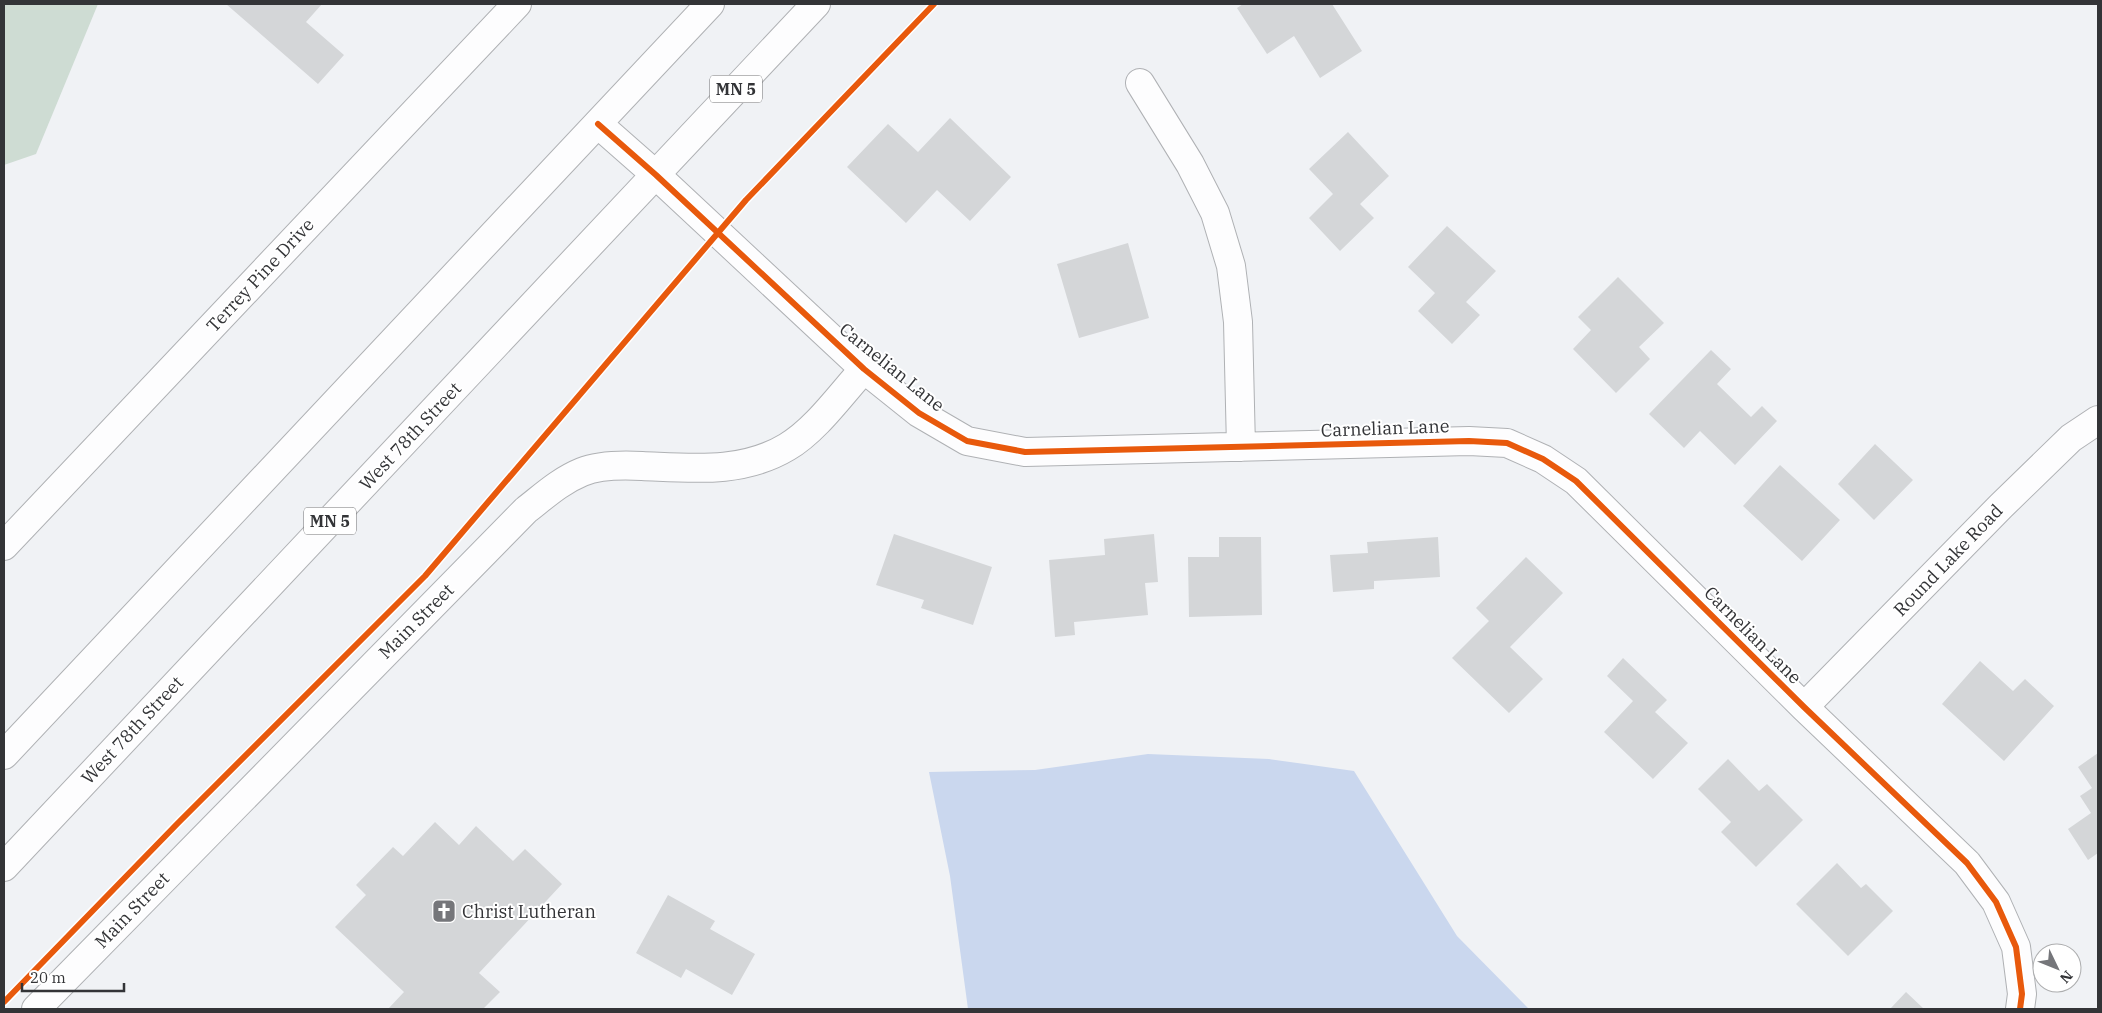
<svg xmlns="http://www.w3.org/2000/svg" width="2102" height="1013" viewBox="0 0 2102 1013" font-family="'IBM Plex Serif',serif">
<rect width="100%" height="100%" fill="#f0f2f5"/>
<path fill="#cedcd3" d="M4,4h94l-62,150 -32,11z"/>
<path fill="#cad7ee" d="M1148,754l121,5 85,12 103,165 72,73h-561l-18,-133 -21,-104 106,-2z"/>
<path fill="#d4d6d8" d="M226,4h96l-16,18 38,33 -26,29z
M1243,4h89l30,47 -42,27 -26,-42 -27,18 -30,-46z
M950,118l61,59 -41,44 -33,-31 -31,33 -59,-56 41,-43 30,28z
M1348,132l41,44 -29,28 14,14 -34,33 -31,-33 24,-24 -24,-25z
M1447,226l49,45 -30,31 14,13 -28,29 -34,-33 17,-18 -27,-26z
M1128,243l21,75 -70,20 -22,-74z
M1618,277l46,46 -25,24 11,12 -34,34 -43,-44 18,-19 -13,-13z
M1711,350l20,19 -14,15 34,33 11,-11 15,15 -42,44 -35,-34 -16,17 -35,-34z
M1875,444l38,36 -39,40 -36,-36z
M1780,465l60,55 -38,41 -59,-55z
M894,534l98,33 -19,58 -52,-17 3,-8 -48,-15z
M1154,534l4,48 -13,1 3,32 -74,7 1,13 -20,2 -6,-77 56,-5 -1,-16z
M1219,537h42l1,78 -73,2 -1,-60h31z
M1438,537l2,40 -66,4v8l-41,3 -3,-37 38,-2 -1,-11z
M1526,557l37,36 -53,54 33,32 -34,34 -57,-55 37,-37 -13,-13z
M1623,658l44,42 -12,12 33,31 -35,36 -49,-47 29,-31 -26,-25z
M1980,661l33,30 12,-12 29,27 -50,55 -62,-57z
M2098,753v100l-10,7 -20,-31 23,-16 -11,-17 12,-8 -14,-21z
M1728,759l31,32 8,-7 36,36 -47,47 -35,-35 10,-10 -33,-33z
M435,822l24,23 17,-19 37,35 12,-12 37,35 -83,89 21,19 -17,17h-95l16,-17 -69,-65 31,-32 -10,-10 37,-38 10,9z
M1837,863l24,25 5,-4 27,27 -45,45 -52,-52z
M668,895l47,26 -5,8 45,25 -23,41 -46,-26 -5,9 -45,-25z
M1906,992l18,17h-34z"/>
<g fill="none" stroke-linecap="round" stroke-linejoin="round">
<g stroke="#afb1b4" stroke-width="30">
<path id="minor" d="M1140,83l50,81 25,49 16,53 7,56 3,125
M598,124l58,51 208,194 55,44 48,28 58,11 444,-11 38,2 36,16 33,22 228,226 163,156 29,39 20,45 6,47 -2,15
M4,546l513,-542
M1804,707l197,-201 70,-68 27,-18
M36,1009l490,-499c18,-14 34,-29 56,-38 17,-7 42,-7 60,-6 50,2 100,8 145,-19 29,-17 54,-53 77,-78"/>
</g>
<g stroke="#afb1b4" stroke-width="30">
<path id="major" d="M4,755l706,-751
M4,867l812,-863"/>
</g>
<use href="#minor" stroke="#fdfdfe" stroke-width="28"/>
<use href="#major" stroke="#fdfdfe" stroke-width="28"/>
<g stroke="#fff" stroke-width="9">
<path id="cycleway" d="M598,124l58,51 208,194 55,44 48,28 58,11 444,-11 38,2 36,16 33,22 228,226 163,156 29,39 20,45 6,47 -2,15
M4,1002l174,-179 247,-247 321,-376 188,-196"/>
</g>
<use href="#cycleway" stroke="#e8590c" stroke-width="6"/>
</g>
<defs>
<g id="church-square" transform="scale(1.25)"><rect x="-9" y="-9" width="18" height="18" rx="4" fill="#75767a" stroke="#fff"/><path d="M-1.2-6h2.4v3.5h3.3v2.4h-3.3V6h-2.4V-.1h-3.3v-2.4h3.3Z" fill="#fff"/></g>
</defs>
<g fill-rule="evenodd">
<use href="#church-square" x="444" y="911"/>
</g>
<g text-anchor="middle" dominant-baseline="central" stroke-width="4" stroke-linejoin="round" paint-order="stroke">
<g fill="#fff" stroke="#707173" stroke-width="1">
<rect x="710" y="75.5" width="52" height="27" rx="4"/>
<rect x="304" y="507.5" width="52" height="27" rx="4"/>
</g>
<g font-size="16" font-weight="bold" fill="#333437">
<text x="736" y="89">MN 5</text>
<text x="330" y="521">MN 5</text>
</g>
<g font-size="18" fill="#333437" stroke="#fff">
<text transform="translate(260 275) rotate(-47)">Terrey Pine Drive</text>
<text transform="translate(892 367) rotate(39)">Carnelian Lane</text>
<text transform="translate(1385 428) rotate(-2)">Carnelian Lane</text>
<text transform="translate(410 436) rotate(-47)">West 78th Street</text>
<text transform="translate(1948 560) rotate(-46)">Round Lake Road</text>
<text transform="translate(416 621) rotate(-45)">Main Street</text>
<text transform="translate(1753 635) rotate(45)">Carnelian Lane</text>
<text transform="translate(132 730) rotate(-47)">West 78th Street</text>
<text transform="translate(132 910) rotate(-46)">Main Street</text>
</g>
<g font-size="18" fill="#333437" stroke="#fff" text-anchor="start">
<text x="462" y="911">Christ Lutheran</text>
</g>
</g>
<rect width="2102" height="1013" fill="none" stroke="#333437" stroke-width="10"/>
<g transform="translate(2057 968) rotate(133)"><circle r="24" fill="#ffffff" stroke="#adaeaf"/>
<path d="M0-4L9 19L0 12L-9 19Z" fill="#75767a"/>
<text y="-8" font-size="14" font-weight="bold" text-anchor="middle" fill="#333437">N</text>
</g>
<path d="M22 983v8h102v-8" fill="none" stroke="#333437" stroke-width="2.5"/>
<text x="30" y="983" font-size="15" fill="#333437" stroke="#ffffff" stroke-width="4" paint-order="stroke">20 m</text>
</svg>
